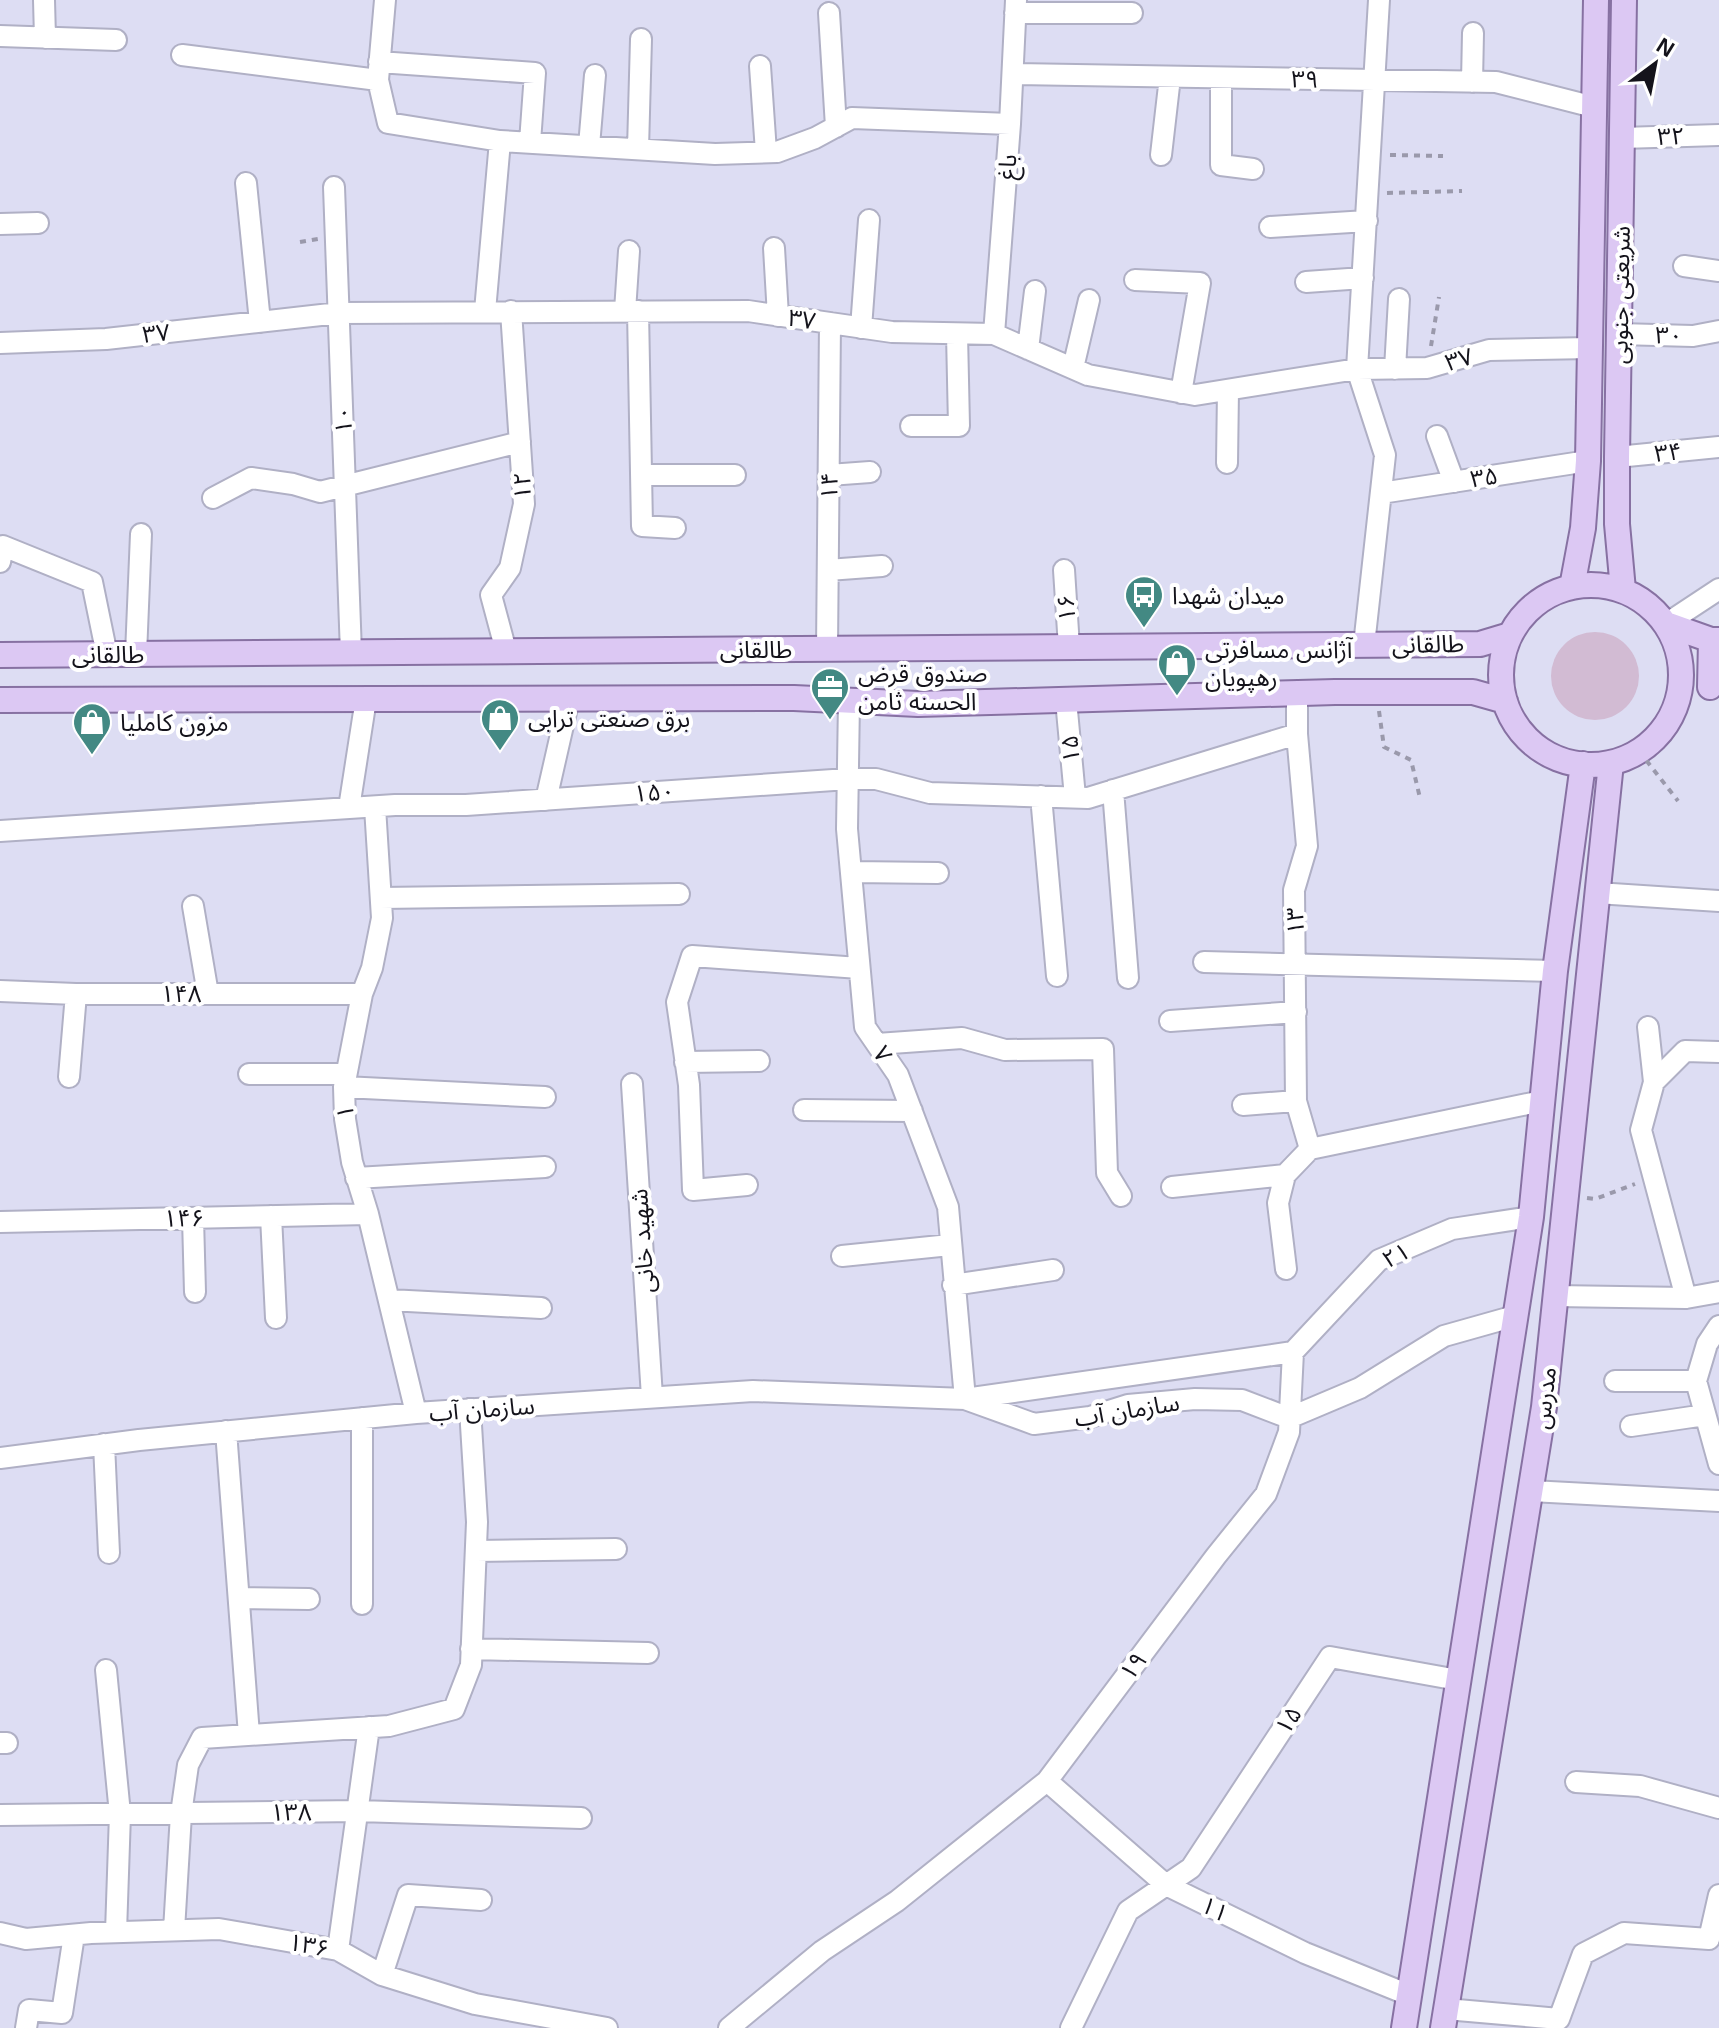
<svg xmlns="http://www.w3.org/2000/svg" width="1719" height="2028" viewBox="0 0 1719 2028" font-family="Helvetica,'Noto Sans Arabic',sans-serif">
<rect width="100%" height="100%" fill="#ddddf3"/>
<path fill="#d2bbd3" d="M1551 676a44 44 0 1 1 88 0a44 44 0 1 1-88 0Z"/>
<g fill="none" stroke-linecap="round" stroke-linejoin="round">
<g stroke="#b0b0c5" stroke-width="24">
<path id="minor" d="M44,0l1,38
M385,0l-7,80 10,43 112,18 -15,170
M829,13l7,114
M1015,13h117
M0,36l116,4
M182,55l196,25
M379,62l156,11 -5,69
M760,66l6,86
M1013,74l483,8 98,25
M1221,78v87l32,4
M1472,82l1,-49
M1622,138l97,-3
M500,141l215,13 62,-2 38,-14 37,-20 158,6
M589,146l6,-71
M638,149l3,-110
M1161,155l9,-78
M246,183l14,139
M334,187l17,466
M0,224l38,-1
M1270,227l97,-6
M774,248l4,68
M1684,266l35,5
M1135,280l65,3 -19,110
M1306,282l57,-4
M625,311l4,-60
M638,311l4,215 33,2
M861,328l8,-108
M994,334l16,-210 6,-124
M1619,334l74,2 26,-5
M0,343l106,-4 233,-26 409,-2 144,21 102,2 94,41 107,20 162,-26 70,-1 62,-18 101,-2
M1028,349l7,-58
M1073,368l16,-68
M1395,369l4,-70
M911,426h48l-2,-92
M1437,436l17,46
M1617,457l102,-10
M1227,463l1,-73
M641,475h94
M829,475l41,-3
M1381,493l207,-32
M213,498l38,-20 42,6 27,8 200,-50
M0,562l3,-16 89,36 15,73
M828,570l54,-4
M1064,570l5,77
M1666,624l53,-35
M1364,645l21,-190 -28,-86 22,-369
M827,649l3,-326
M506,651l-15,-56 19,-27 14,-64 -13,-193
M136,654l5,-120
M1297,693v41l10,112 -13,44 2,211 14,48
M1066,700l9,97
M849,701l-2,128 18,198 33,48 50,132 17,192 69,25 56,-7 38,-12 67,-6 47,1 47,18
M1113,790l15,188
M1041,796l16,180
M546,800l23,-101
M375,807l7,111 -10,50 -10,26 -18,93 1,32 7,43 16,52 48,199
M349,808l17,-109
M0,831l395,-26h71l382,-26h28l54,14 158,5 209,-64
M851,872l87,1
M1597,893l122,8
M381,898l298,-4
M193,906l15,88
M1204,962l351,9
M0,991l76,3h286
M1170,1021l126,-9
M1648,1027l6,55
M877,1044l85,-6 43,12 98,-1 4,124 14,23
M685,1062l74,-1
M249,1074h97
M69,1077l7,-83
M632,1084l20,313
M344,1087l201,10
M1243,1105l53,-4
M804,1110l108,1
M356,1178l189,-11
M747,1185l-54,5 -4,-105 -12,-83 15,-46 167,12
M1172,1187l113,-12
M271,1216l5,102
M193,1218l2,74
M0,1222l368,-8
M842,1256l108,-11
M1286,1269l-8,-66 7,-28 25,-26 232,-48
M953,1285l100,-15
M1555,1296l131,2 33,-6
M1686,1298l-45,-168 13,-48 31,-31 34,1
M389,1300l152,8
M1719,1326l-12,18 -11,37 23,83
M1293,1352l86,-92 73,-31 79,-12
M1615,1381h81
M1289,1418l71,-30 84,-52 71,-20
M1631,1426l74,-11
M226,1431l23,304
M104,1444l5,109
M0,1458l139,-18 277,-27 337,-22 212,8 328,-47
M1531,1491l188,10
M476,1551l140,-2
M239,1598l70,1
M362,1604v-186
M471,1649l177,4
M106,1670l14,144 -4,118
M0,1743h7
M1047,1781l119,104 139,68 104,42
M1576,1782l64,4 79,22
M0,1815l358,-4 223,7
M174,1930l7,-116 7,-49 14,-27 187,-12 65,-17 17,-44 6,-143 -7,-113
M0,1933l26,6 65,-6 128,-4 119,21 44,25 93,29 132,24
M1709,1939l10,-44
M338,1950l31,-223
M382,1975l26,-80 73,5
M1446,2009l113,10 24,-65 41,-21 85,6
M26,2028l3,-18 33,3 12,-78
M729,2028l93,-77 75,-50 150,-120 169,-225 50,-62 23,-62 4,-80
M1071,2028l57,-117 63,-43 139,-211 128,23"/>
</g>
<g stroke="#8771a2" stroke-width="28">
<path id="major" d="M1501 675a90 90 0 1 1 180 0a90 90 0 1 1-180 0Z
M1572,587l11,-59 5,-67 8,-461
M1623,590l-6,-66v-67l7,-457
M1666,624l45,16h8
M0,655l1480,-11 30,-9
M1710,687l1,-47
M0,700l794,-2 124,6 417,-12h138l32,9
M1404,2028l127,-811 24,-246 28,-207
M1443,2028l101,-621 67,-644"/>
</g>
<path stroke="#9a99ab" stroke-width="4" stroke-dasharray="6 6" stroke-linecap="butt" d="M1390,155l53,1
M1387,193l75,-2
M300,242l18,-3
M1431,346l8,-49
M1379,711l5,36 27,13 9,38
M1639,751l39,50
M1587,1198l8,1 40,-15"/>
<use href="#minor" stroke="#fff" stroke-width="20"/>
<use href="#major" stroke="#dcc8f3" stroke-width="24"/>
</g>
<defs>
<g id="bus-pin" transform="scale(2)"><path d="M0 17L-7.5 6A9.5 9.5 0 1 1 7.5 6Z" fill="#438983" stroke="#fff"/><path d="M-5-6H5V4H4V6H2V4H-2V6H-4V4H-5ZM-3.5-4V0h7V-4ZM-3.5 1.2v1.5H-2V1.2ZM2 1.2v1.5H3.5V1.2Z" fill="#fff"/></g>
<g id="shop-pin" transform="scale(2)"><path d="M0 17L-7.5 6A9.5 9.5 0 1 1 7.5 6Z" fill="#438983" stroke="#fff"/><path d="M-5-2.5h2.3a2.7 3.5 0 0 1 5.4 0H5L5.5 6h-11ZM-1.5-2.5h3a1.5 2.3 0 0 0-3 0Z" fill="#fff"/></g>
<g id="office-pin" transform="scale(2)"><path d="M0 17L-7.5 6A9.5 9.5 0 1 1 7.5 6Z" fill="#438983" stroke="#fff"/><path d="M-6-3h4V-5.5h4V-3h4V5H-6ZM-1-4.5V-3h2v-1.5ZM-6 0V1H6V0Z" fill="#fff"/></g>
</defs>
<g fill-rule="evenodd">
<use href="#bus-pin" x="1144" y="595"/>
<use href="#shop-pin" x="1177" y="663"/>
<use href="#office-pin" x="830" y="687"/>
<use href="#shop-pin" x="500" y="718"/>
<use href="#shop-pin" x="92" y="722"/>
</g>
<g text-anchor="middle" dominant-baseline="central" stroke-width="8" stroke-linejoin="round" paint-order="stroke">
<g font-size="24" fill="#14131b" stroke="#fff">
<text transform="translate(1305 79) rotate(1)">۳۹</text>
<text transform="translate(1671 136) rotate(-2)">۳۲</text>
<text transform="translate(1007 167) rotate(-86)">باغ</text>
<text transform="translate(1620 295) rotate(-89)">شریعتی جنوبی</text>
<text transform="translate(802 319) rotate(8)">۳۷</text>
<text transform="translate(156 333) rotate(-6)">۳۷</text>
<text transform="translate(1669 335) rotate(1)">۳۰</text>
<text transform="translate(1459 359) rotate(-17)">۳۷</text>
<text transform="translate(343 420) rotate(-92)">۱۰</text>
<text transform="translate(1668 452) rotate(-6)">۳۴</text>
<text transform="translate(1484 477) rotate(-9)">۳۵</text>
<text transform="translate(522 486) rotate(-91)">۱۲</text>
<text transform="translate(829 486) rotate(-89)">۱۴</text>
<text transform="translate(1066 608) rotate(-94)">۱۶</text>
<text transform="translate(1428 644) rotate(-1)">طالقانی</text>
<text x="756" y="649">طالقانی</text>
<text x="108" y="654">طالقانی</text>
<text transform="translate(1070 749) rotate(-95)">۱۵</text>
<text transform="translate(654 792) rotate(-4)">۱۵۰</text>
<text transform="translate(1295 921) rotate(-92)">۱۳</text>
<text x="181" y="993">۱۴۸</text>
<text transform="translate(883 1054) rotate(56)">۷</text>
<text transform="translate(345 1112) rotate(-95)">۱</text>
<text transform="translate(184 1218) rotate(-1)">۱۴۶</text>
<text transform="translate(642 1241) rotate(-94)">شهید خانی</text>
<text transform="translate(1396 1255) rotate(-27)">۲۱</text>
<text transform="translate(1544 1398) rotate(-83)">مدرس</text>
<text transform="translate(482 1409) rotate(-4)">سازمان آب</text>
<text transform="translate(1127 1410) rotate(-9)">سازمان آب</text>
<text transform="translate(1133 1666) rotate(-53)">۱۹</text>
<text transform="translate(1288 1720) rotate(-57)">۱۵</text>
<text transform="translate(291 1812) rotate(-1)">۱۳۸</text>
<text transform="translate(1215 1909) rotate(26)">۱۱</text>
<text transform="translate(309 1945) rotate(11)">۱۳۶</text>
</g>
<g font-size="24" fill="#14131b" stroke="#fff" text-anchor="start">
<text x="1172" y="595">میدان شهدا</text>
<text x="1205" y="649">آژانس مسافرتی<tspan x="1205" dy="28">رهپویان</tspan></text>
<text x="858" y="673">صندوق قرض<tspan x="858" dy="28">الحسنه ثامن</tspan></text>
<text x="528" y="718">برق صنعتی ترابی</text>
<text x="120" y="722">مزون کاملیا</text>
</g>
</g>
<g transform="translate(1655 64) rotate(32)" stroke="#ffffff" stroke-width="6" paint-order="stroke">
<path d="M0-6L14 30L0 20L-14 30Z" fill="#14131b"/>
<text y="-12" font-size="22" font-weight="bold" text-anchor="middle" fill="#14131b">N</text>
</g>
</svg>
